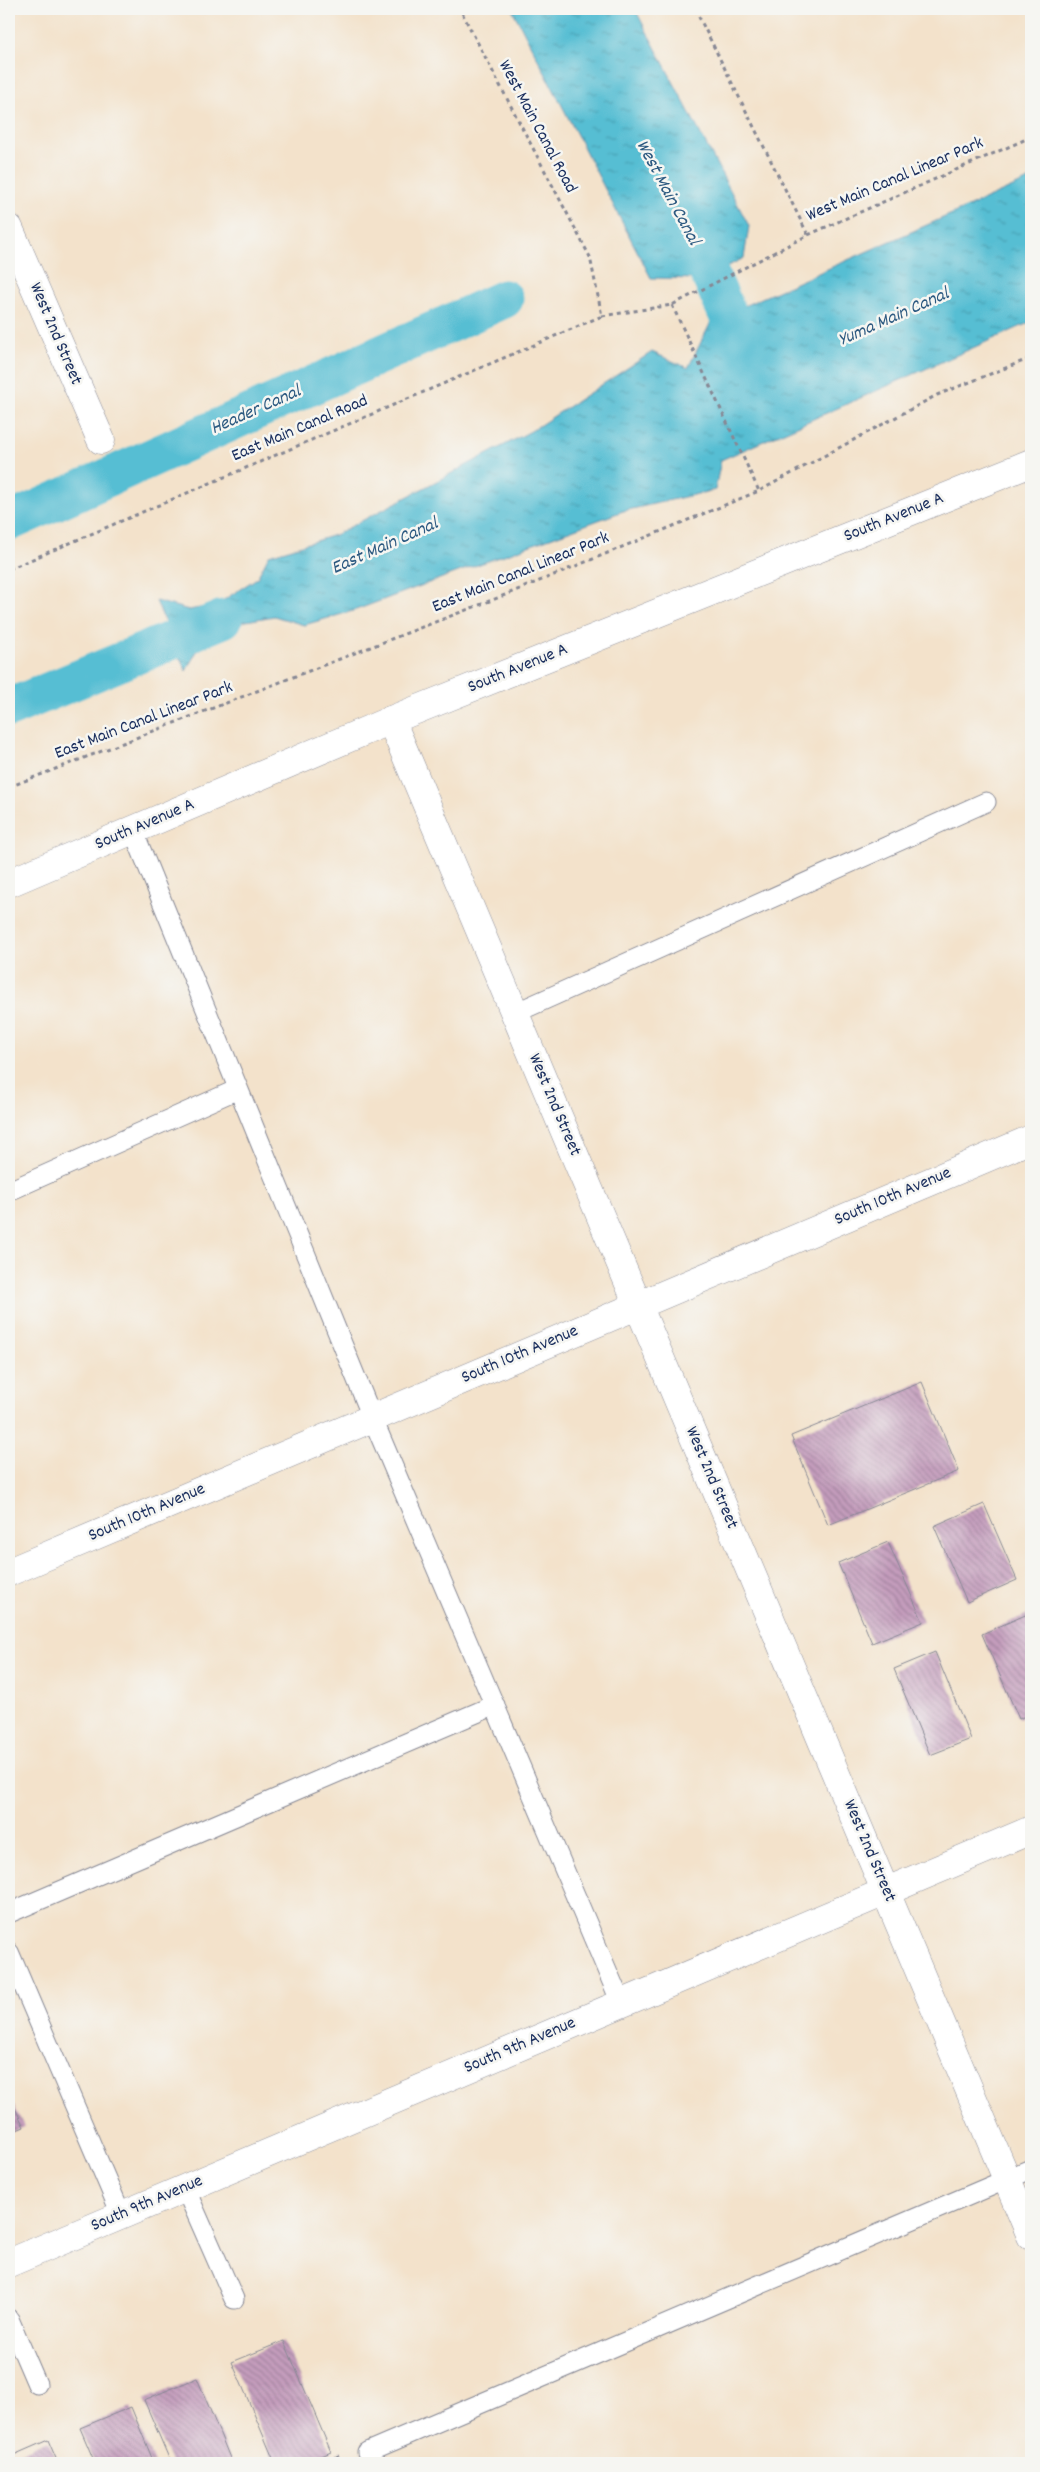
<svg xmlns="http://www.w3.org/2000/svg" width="1040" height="2472" viewBox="0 0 1040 2472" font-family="Dekko,sans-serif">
<defs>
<pattern id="water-ripples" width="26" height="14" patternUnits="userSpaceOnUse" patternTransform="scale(1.25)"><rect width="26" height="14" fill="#56bed3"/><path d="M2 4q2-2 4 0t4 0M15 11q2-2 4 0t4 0" fill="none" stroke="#469bae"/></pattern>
<pattern id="building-back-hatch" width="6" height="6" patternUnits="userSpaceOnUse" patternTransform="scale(1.25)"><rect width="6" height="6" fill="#c49cbc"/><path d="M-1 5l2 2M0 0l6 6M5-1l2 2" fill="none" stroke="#9e809c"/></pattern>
</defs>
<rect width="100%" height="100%" fill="#f6f6f2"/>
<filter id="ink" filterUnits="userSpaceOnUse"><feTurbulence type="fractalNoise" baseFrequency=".02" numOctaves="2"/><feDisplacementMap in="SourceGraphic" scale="10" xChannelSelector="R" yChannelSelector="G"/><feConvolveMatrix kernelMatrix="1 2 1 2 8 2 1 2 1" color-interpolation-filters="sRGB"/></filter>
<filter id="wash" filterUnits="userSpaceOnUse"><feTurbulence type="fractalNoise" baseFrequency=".0096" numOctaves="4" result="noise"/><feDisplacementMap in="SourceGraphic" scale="20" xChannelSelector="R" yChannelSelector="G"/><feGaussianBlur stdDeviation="1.12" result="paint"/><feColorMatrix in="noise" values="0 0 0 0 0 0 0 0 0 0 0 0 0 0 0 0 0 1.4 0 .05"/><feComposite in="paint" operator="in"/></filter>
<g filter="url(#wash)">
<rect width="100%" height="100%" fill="#f3e2cb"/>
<path fill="url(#water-ripples)" stroke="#387698" d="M512,9h123l114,217 -5,32 -42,21 -51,-1z
M1031,179v143l-310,138 -6,30 -92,21 -270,100 -49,14 -30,-9 -50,9 -22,17 -16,29 -30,-70 33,9 27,-5 41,-27 12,-23 66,-20 196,-104 121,-79 36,16 24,-48z"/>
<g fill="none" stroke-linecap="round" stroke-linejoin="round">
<path stroke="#56bed3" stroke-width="39" d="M685,227l24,46 40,88
M9,522l495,-223
M9,708l214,-89"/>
</g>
<g id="blocks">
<path fill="url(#building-back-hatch)" d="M922,1382l37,89 -131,54 -37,-89z
M984,1504l33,76 -50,22 -33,-76z
M888,1542l35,80 -51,21 -34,-80z
M1030,1613l1,100 -12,6 -37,-85z
M935,1652l36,87 -41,16 -36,-86z
M9,2095l15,32 -15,6z
M284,2341l47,111 -26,11h-30l-43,-101z
M197,2378l35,85h-61l-27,-63z
M131,2407l23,56h-59l-15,-35z
M48,2440l10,23h-49v-6z"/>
</g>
</g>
<g filter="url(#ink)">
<use href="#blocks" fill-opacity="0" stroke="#878894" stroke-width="1"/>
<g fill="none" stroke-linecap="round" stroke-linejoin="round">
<g stroke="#878894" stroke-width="21">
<path id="lane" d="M133,830l239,587 249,586
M515,1013l471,-211
M9,1191l229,-102
M9,1913l486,-208
M9,1952l112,262
M185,2188l49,111
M9,2319l28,65
M367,2452l664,-283"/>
</g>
<g stroke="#878894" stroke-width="29">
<path id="street" d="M9,228l92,212
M391,720l640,1516
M9,1572l1022,-433
M9,2263l1022,-433"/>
</g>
<g stroke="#878894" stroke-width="29">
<path id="secondary" d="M9,883l382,-163 640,-257"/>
</g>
<path stroke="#878894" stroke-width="3" stroke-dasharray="4 4" stroke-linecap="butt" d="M695,9l113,226
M672,305l87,186
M602,316l70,-11 136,-70 223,-98
M9,569l593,-253 -12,-59 -130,-248
M9,787l496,-192 254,-104 178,-96 94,-37
M321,2463l18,-7"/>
<use href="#lane" stroke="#fff" stroke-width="19"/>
<use href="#street" stroke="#fff" stroke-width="28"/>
<use href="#secondary" stroke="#fff" stroke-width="28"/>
</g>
</g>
<g text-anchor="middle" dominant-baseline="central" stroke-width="5" stroke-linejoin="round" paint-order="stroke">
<g font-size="18" fill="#1b2f5e" stroke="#f6f6f2">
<text transform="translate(537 127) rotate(62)">West Main Canal Road</text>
<text transform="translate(895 180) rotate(-23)">West Main Canal Linear Park</text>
<text transform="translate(55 334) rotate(67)">West 2nd Street</text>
<text transform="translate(300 429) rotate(-23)">East Main Canal Road</text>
<text transform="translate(894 518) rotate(-22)">South Avenue A</text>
<text transform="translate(521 573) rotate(-22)">East Main Canal Linear Park</text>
<text transform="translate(518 669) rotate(-22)">South Avenue A</text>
<text transform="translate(144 721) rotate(-21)">East Main Canal Linear Park</text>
<text transform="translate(145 825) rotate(-23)">South Avenue A</text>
<text transform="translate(554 1105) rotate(67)">West 2nd Street</text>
<text transform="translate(893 1197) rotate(-23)">South 10th Avenue</text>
<text transform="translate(520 1355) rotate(-23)">South 10th Avenue</text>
<text transform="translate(711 1478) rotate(67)">West 2nd Street</text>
<text transform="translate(147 1513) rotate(-23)">South 10th Avenue</text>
<text transform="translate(869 1851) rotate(67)">West 2nd Street</text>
<text transform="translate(520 2046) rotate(-23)">South 9th Avenue</text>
<text transform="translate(147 2204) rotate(-23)">South 9th Avenue</text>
</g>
<g font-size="19" font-style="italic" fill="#2d5a81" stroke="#f6f6f2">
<text transform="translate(667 193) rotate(62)">West Main Canal</text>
<text transform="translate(894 318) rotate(-24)">Yuma Main Canal</text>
<text transform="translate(256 411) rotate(-24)">Header Canal</text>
<text transform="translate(385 547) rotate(-24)">East Main Canal</text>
</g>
</g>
<rect width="1040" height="2472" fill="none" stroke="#f6f6f2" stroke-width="30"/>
</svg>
